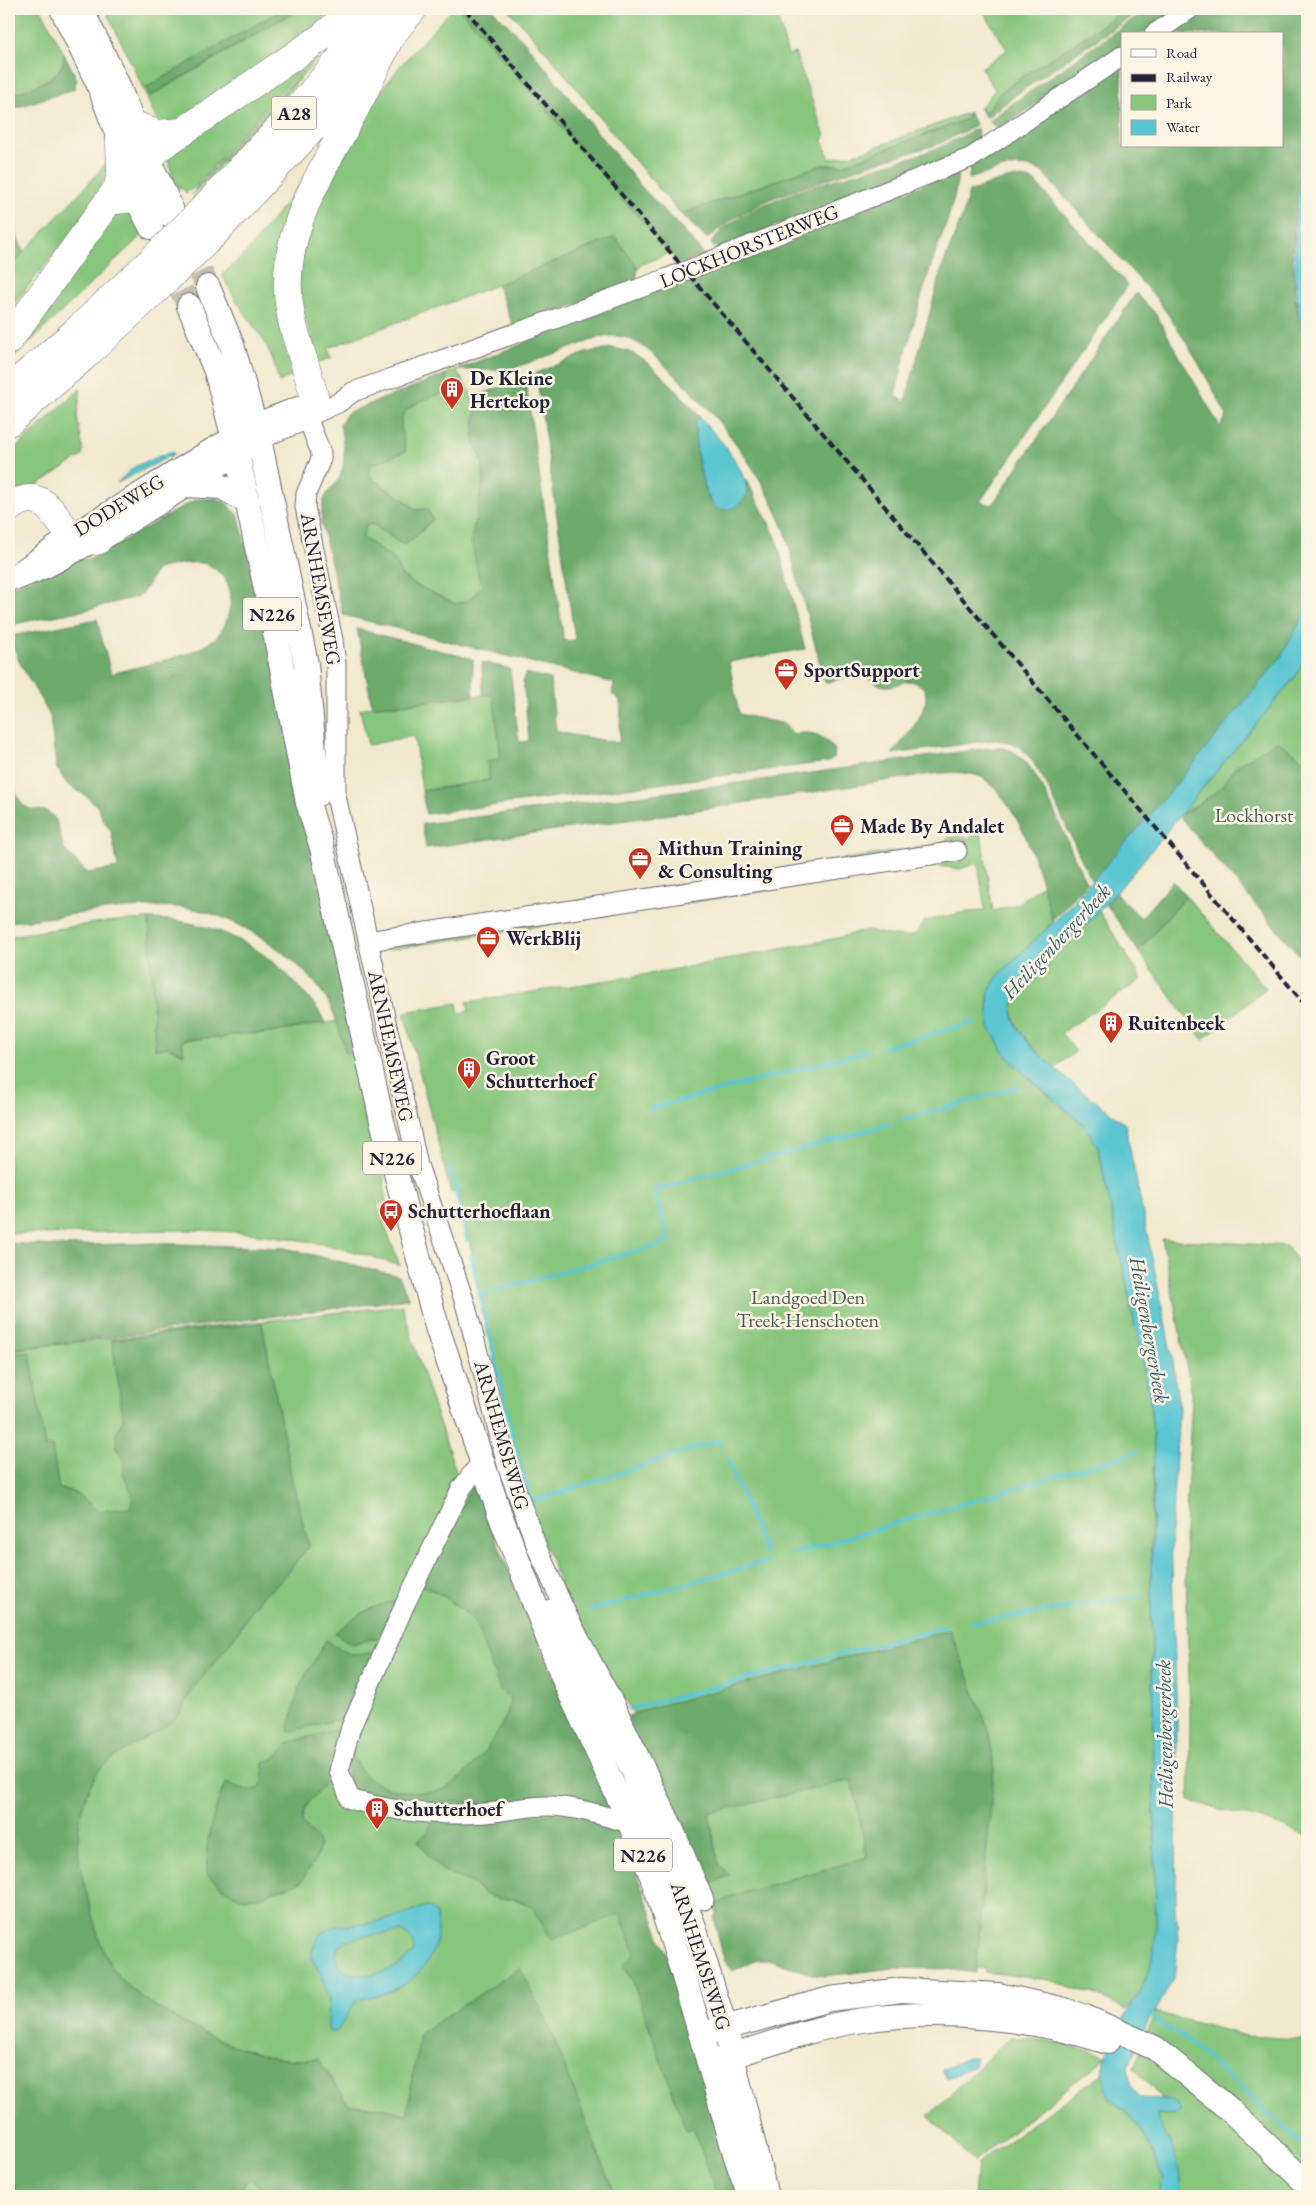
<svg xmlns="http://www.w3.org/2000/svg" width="1316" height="2205" viewBox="0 0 1316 2205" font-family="'EB Garamond',serif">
<rect width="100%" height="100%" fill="#fcf5e5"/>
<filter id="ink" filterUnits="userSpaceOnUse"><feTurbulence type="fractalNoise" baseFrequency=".02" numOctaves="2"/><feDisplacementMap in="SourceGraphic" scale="10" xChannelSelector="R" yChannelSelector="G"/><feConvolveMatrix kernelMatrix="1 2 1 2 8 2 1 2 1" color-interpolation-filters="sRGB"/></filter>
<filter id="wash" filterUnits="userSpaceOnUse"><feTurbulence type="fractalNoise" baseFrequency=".0096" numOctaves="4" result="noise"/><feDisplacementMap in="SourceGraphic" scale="20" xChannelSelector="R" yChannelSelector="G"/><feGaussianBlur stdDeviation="1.12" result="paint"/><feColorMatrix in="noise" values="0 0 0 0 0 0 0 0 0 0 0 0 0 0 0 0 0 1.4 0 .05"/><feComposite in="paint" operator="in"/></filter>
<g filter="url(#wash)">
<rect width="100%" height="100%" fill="#f0e9ce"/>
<path fill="#86c57c" stroke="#54745c" d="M9,9h32l23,45c2,25 -37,35 -55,42z
M105,9h178l-137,79 5,8 148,-87h35l-39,34 -104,74 -31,11 -23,-53z
M452,9h8l10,10 200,234 -27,11 -5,4 -23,-31 -118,48 -169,63 3,10 -12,4 -16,-52 -3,-22v-33l34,-85 39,-68 27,-36z
M508,9h267l13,46 7,-2 30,83 -3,5 8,18 32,-7 105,-39 2,5 -126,47h-21l-25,8 -116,41c-60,-66 -112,-140 -173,-205z
M982,9h145l-102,66 -26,19 -13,18h-3l-2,-5 14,-17 -14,-22 26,-18z
M341,32l-72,82 -73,77 -4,4 4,-5 -1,-1 120,-133 -2,-1 -119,133 -8,5 -4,-5 -3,1 -6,-12 -7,-23z
M108,159l4,5c-26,55 -66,100 -103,146v-42l92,-98z
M314,167l-19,34 6,171 -22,10 -6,-22 -8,-18 -28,-40 -15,-27 24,-22z
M130,206l16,25 -137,131v-6l33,-38 71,-103 8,-6z
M456,370l17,27 3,15 -3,21 11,36v10l-13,61 10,40v7l-12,13 -13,4 -42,-20 -14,-10 -38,-37 4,-12 7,-1 26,19h9l16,-14 8,-12 -5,-8 -12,1 -5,-6 -39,-26 -2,-10 4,-4 33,-13c-2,-9 -5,-19 -5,-28 -1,-19 33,-26 47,-32l-2,-17z
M81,388l-4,28 6,34 -1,6 -73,47v-49z
M1307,653v309l-122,-146 4,-5 -10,5 117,-140z
M493,694l8,64 -11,22 -68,11 -8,-55 -46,9 -8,-36 13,-3 23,-1z
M981,833l12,78 25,-7 26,-21 4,11 4,28 -5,5 3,-1 -53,51 -9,17 1,32 7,13 11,18 21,20 57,49 13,21 52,252 4,50 -3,81 1,129 4,268 -3,32 -12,32 -15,19 -38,-19v2l-39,-13 -63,-8v-3l-41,-4 -78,-20 -135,18c-28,-93 -62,-186 -110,-270l-5,1 -46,-82 -41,-106 -49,-198 3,-1 -26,-116 -7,2 -47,-181 53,-9 2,10 10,-2 -2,-9 194,-30 177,-34c9,-2 18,-7 27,-7 12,0 40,10 50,3 5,-3 6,-8 10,-13l40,-9 20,-1 -7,-48 -18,6 -23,-3 -21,1 -530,83 -4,-19 554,-86c12,-6 19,-12 32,-7z
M1186,896l80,92 -63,52 -65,-89z
M1099,911l43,68 -81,54 15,18 -21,17c-18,-16 -46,-39 -42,-66z
M149,919l6,130 12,-2 17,7 -2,-14 37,-3 1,2 11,-4 39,-2 67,-12 9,32 15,-1 18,84 7,65 -9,4 23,61c-70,-25 -146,-36 -220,-36 -57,0 -114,6 -171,3v-297l93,-14z
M1162,1239l124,7 21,26v564l-33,-13 -85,-22 1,-83 -5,-185 7,-138z
M402,1305l27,88 30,87 9,-17 24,74 140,325 109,334h-732v-846z
M1155,2012l91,24 55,3 6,-17v174h-127c6,-27 -13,-54 -23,-79v-3h15l1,-14h-9l-30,-32z
M1010,2037c33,1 64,9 96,18l-2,4 -130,102 -46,-45z
M1103,2073l6,24 7,8 10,6 18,23 19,45 -5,17h-184l3,-33z"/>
<path fill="#6caa6c" stroke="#476654" d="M283,9h16l-149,87 -3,-9z
M460,9h32l31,31 115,143c22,25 47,46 66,73l-25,8z
M1127,9h15l-121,82 -35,27 -7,-10 2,-1v3l5,2 13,-18 26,-19z
M1147,9h31l-36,25h-20v13l-123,82 -11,-8z
M1200,9h107v147l-7,24 -8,71 3,46 12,63v249l-26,48 -18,24 -83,99 -88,102 -46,-99 -15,-24 -11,-12 -11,-5 -14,-2 -103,14c11,-14 55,-61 22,-72 -10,-4 -21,7 -30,4 -6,-1 -12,-6 -18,-9 -11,-4 -29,3 -41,6l-40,-152c-24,-61 -65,-113 -112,-158 -14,-13 -27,-28 -46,-35 -8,-3 -17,-2 -26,-1l-93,33h-52l502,-199c-2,34 -16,62 -27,95 -14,42 -25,86 -36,129l10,7 37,-134 21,-54 6,-22c20,-7 43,-20 65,-11l94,104 -148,217 12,3 144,-212 19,20 65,114 7,-11c-21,-40 -43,-81 -70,-117l-116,-128c-27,-11 -45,0 -72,8l1,-13 152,-102v82h160v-112h-117z
M64,54l13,25 -3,10 -65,21v-14c18,-7 57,-17 55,-42z
M969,112l7,13 -37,19 -71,21 -98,34 -36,19 -25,19 -3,1 -25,-24 116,-41 25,-8h21l124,-46 3,-3 -3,-3z
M977,128l1,9 -3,11 -258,101 -6,-5c24,-48 179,-76 229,-97 13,-5 25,-13 37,-19z
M9,221l15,31 -15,16v-48z
M615,237l23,31 -2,14 -122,46 -17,-43z
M611,348c9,1 18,3 26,8 17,9 51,45 63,61l-5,4c-1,26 5,57 15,81l38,-9 -2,-15 30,59 29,112 -76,13 10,52 46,10 8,10c21,-3 29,0 42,16l-1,8 -6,4 -402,52 -4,-23 67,-11 -2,-18 14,-4 -8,-64 -10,1 -1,-33 28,7 9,73 10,-1 -6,-61 3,-7 24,6 6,51 6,3 57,10 2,-35 -2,-9 -7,-5 2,-11 -271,-68 -22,-94c1,-9 1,-19 6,-27 2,-4 7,-8 10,-12 11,-17 7,-38 3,-57l7,-12 99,-39 2,17c-14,6 -48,13 -47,32 0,9 3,19 5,28l-33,13 -4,4 2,10 39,26 5,6 12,-1 6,11 -28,25 -5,-2 -27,-19 -7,1 -4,12 34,24 4,13 14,10 42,20 13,-4 12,-13 -10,-47 13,-61 -2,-21 -8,-15 2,-31 -3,-15 52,-19 39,263 11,-1 -39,-267 49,-20z
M216,498l10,5 13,13 122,536 -15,2c-5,-18 -9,-35 -17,-51 -25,-45 -98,-93 -150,-96 -57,-3 -113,10 -170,15v-139l3,1 10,21 9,4 15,2 6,4 4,5 8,29 23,24 31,-5 -7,-37 -9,-13 -4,-11 -11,-10 -20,-13 -11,-17 -6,-51 -29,-51 -7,-16 -3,-13 86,-17 14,55c29,-9 82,-16 104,-36 13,-11 19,-37 13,-53 -2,-8 -14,-18 -22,-21 -12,-4 -36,2 -49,5l-14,23 -4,4 -49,13 -81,16v-37l64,-28 18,-1 102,-58 6,-2z
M357,629l116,30v36l-77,10 -23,1 -2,-5z
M1277,741l30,21v189l-7,5 -121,-140 38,-24 19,-26z
M988,748c12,-1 23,0 32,8 26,23 49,95 67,128l-35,36c-12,-44 -22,-88 -51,-124 -5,-7 -12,-15 -20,-19 -22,-9 -53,-2 -77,1l-226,35 -252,35 -4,-24 361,-47z
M1173,881l13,15 -48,55 -32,-47 9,-11 26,25z
M149,919c56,0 109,22 146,64 13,15 22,21 30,40l-55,10 -39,2 -12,4v-2l-37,3 2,14 -17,-7 -12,2z
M9,1243l48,3 96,-3 132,5 114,28 10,23 -395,50 -5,-35z
M262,1323l31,161 16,62c-11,13 -22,28 -34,41 -3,3 -9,5 -12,8 -12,12 -20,31 -30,44 -12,17 -25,31 -38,47 -8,9 -10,24 -19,32 -20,18 -71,37 -82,60 -20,39 -19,72 -8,113 8,29 13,60 32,84 25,33 118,77 159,83 14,2 27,2 41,1l31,46 34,3 25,7c0,-27 9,-54 12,-82l100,-65 27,53 68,175h-344l-21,-17 -18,17h-223v-842l21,-2 15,95 7,-1 7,43c17,0 26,12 39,22l32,-3 3,-12 -10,-22 1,-11 -7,-16 -1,-13 7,-16 -11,-78z
M477,1484l11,35 31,76 96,221 -72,-15 -145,2 -22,-2 -25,-12 -4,-24 1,-9 9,6c6,29 69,37 91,25 23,-14 61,-61 62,-88l-10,-9 -23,-63 -6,-10 -29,-22 -23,-11 54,-99z
M399,1601l-14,35 -33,8 -17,-11c20,-17 38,-29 64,-32z
M950,1630l39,100 5,39 -18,204 -31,-4 -50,-1 -69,8 -12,-1 -43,-15h-14l-25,11c-10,-8 -15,-41 -18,-55l5,-3 -2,-9 15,-8 135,-39 -15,-77 -143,33 10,51 10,11 -28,15 -86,-169 32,-12z
M326,1640c25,17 23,17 53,11l-26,61 -14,7 -51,13 11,-45z
M345,1727c-2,11 -3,33 -8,42 -11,19 -35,30 -35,54l16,17 2,7 -4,11 -15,24 -42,15 -18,1 -11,-5 -22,-17c-6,-31 6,-64 17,-93l26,8 10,-4 3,-11 -1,-13 14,-6 11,-14z
M571,1814l40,13 12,9 48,131 76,229h-30l-23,-68 -8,2 -53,-148 -10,-17 12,-12 -15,-39 -68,26 -21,-34 -16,-7h-15l-14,-4 -15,-12 -28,-12 -16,-17 -9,-14 9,-7 6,-14z"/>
<path fill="#5ac6d2" stroke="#3e7486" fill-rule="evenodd" d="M1307,156v204c-14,-69 -20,-136 0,-204z
M700,417c19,22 43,46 48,76 -8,13 -17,19 -32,15 -15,-16 -22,-65 -21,-87z
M172,451l2,3 -57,29 17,-16z
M1307,609v44l-11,23c-35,42 -71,85 -106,127 -35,42 -67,85 -106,123 -13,13 -74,71 -72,85 3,35 86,91 113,113l48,238 6,47 -8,126 6,186 -1,183 2,36 -4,38 -19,34 -6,4 -6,21 -15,29 3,21 10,11c15,2 35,-3 40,13l-5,4 -19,-1v3c11,25 29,51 23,79h-22l5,-17 -19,-45 -18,-23 -10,-6 -7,-8 -6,-24 3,-18 28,-56 7,-8 12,-32 3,-32 -5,-338 3,-141 -4,-49 -52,-252 -13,-21 -57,-49 -21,-20 -18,-30 -1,-33 9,-17 74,-72 109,-125 101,-123z
M427,1906l8,6c10,27 -8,58 -31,73 -14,8 -31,11 -47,15l-20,31 -6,1 -3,-2 1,-31 -9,-26 -8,-14v-8l8,-17 8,-5 10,-3 27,-2 24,-5zM401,1932c9,3 13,10 13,19 -15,22 -52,31 -75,18 -17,-37 40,-33 62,-37z
M968,2057h8l-2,9 -27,13 -5,-9z"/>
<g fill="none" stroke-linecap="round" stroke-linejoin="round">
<path stroke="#5ac6d2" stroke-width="4" d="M885,1047l90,-25
M649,1109l218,-58
M903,1120l115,-33
M449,1167l5,14 13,59
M471,1255l45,196 16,51 187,-62 3,7
M479,1295l190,-53 -15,-52 237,-66
M727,1459l38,92
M792,1554l345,-102
M590,1610l179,-49
M971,1623l168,-27
M630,1709l316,-82
M1146,2014l44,28 117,106"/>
</g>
</g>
<g filter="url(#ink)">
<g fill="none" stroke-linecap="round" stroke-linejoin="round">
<path stroke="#c7c1b1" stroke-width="24" stroke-dasharray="24 12" stroke-linecap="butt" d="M185,239l23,48
M166,258l23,48"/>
<g stroke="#6a686e" stroke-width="21">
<path id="minor" d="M1154,34l36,-25
M293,408l14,9 14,36v6l-15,35 -1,13 28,133 3,24v132l82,369 47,138 43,165 30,82 29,65 49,92 56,117 32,76
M307,417l31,-14 15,-11 315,-114 304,-121 150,-101
M18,580l29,-12 50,-27
M9,582l14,-14 47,-33 140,-86 50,-28 44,-17
M368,941l589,-90
M481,1462l-20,27 -55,113 -55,125 -12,44 11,28c43,13 92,17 136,14 21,-2 44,-8 65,-7 26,1 53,10 78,17"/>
</g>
<g stroke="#6a686e" stroke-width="26">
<path id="major" d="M62,9l36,74 34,90 4,25 15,29
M81,9l35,72 28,69 27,58
M208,287l24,58 27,94 47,225 12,130
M189,306l27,65 17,64 40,187 35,181 14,45 60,273 55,206 62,185 66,170 58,125 29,69 30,94 54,187 14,39
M186,485l36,2 26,15
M97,541l175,-110 35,-14 8,-17
M552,1611l81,159 60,154 32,103 41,169
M710,2032l120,-33 72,-9 96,5 63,14 24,8 70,31 74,61 78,75
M717,2061c48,-15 96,-34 146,-41 76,-11 171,-3 244,22"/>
</g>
<g stroke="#6a686e" stroke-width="29">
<path id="highway" d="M133,124l23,10 27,-2
M136,198l12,-38 12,-13 162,-110 32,-28
M118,200c18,-3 35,-3 49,12
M200,212l102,-108 80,-95
M212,236l103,-110 98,-117
M9,340l108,-151 4,-15 -1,-33
M9,389l65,-56 75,-70
M315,400c-8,-36 -25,-70 -27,-107 -4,-68 37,-127 67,-184 13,-24 24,-48 35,-72
M9,422l78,-68 73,-68
M9,508c33,-25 43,7 63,29l25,4"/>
</g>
<use href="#minor" stroke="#fff" stroke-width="19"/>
<use href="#major" stroke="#fff" stroke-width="24"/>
<use href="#highway" stroke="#fff" stroke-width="28"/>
<path stroke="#22223b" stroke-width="4" stroke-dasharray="8 4" stroke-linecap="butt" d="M465,9l842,998"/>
<g stroke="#6a686e" stroke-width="29" stroke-linecap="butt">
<path id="highway-bridge" d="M149,263l51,-51
M160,286l52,-50"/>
</g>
<use href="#highway-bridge" stroke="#fff" stroke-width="28"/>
</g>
</g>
<defs>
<g id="building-pin" transform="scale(1.25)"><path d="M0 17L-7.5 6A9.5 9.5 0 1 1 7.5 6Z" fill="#c8321e" stroke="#fcf5e5"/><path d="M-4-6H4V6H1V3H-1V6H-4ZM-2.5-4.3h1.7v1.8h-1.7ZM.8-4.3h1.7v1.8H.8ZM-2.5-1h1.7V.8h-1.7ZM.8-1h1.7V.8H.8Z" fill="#fff"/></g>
<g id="office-pin" transform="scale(1.25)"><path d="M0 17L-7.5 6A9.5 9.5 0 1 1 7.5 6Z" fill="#c8321e" stroke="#fcf5e5"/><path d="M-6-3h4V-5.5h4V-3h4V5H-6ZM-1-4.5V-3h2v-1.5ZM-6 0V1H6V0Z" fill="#fff"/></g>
<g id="bus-pin" transform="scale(1.25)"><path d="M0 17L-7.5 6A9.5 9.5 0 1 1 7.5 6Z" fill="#c8321e" stroke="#fcf5e5"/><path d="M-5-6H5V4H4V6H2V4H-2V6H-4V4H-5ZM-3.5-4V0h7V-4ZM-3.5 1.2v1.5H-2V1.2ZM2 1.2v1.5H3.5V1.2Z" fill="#fff"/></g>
</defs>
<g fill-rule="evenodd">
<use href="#building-pin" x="452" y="389"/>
<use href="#office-pin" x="786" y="670"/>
<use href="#office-pin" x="842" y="826"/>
<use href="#office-pin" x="640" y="859"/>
<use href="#office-pin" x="488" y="938"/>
<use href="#building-pin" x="1111" y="1023"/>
<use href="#building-pin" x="469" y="1069"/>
<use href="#bus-pin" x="391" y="1211"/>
<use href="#building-pin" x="377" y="1809"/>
</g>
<g text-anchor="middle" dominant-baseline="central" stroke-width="5" stroke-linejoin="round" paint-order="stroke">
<g fill="#fcf5e5" stroke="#63616e" stroke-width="1">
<rect x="271.5" y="96.5" width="45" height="33" rx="4"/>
<rect x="243" y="597.5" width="58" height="33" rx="4"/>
<rect x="363" y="1141.5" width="58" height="33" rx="4"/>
<rect x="614" y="1838.5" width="58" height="33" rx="4"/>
</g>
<g font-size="19" font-weight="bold" fill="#22223b">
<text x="294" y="113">A28</text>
<text x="272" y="614">N226</text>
<text x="392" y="1158">N226</text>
<text x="643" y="1855">N226</text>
</g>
<g font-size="20" fill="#22223b" stroke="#fcf5e5">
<text transform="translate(749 246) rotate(-22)">LOCKHORSTERWEG</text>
<text transform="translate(119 505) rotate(-31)">DODEWEG</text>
<text transform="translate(321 589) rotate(80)">ARNHEMSEWEG</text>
<text transform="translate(391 1046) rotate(78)">ARNHEMSEWEG</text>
<text transform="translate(502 1435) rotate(74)">ARNHEMSEWEG</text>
<text transform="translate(701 1956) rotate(72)">ARNHEMSEWEG</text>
</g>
<g font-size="20" font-weight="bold" fill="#22223b" stroke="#fcf5e5" text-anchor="start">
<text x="470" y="378">De Kleine<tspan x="470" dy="23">Hertekop</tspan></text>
<text x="804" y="670">SportSupport</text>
<text x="860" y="826">Made By Andalet</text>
<text x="658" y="848">Mithun Training<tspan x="658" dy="23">&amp; Consulting</tspan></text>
<text x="506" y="938">WerkBlij</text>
<text x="1128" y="1023">Ruitenbeek</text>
<text x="486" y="1058">Groot<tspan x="486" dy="23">Schutterhoef</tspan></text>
<text x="408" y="1211">Schutterhoeflaan</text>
<text x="394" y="1809">Schutterhoef</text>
</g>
<g font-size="20" fill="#455b52" stroke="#fcf5e5">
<text x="1254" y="815">Lockhorst</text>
<text x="808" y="1297">Landgoed Den<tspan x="808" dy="23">Treek-Henschoten</tspan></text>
</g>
<g font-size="21" font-style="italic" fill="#365b70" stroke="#fcf5e5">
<text transform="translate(1056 941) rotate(-47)">Heiligenbergerbeek</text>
<text transform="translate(1150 1330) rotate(80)">Heiligenbergerbeek</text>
<text transform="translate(1164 1734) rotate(-91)">Heiligenbergerbeek</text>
</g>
</g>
<rect width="1316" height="2205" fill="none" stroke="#fcf5e5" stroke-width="30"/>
<rect x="1121" y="32" width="162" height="115" fill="#fcf5e5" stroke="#a5a1a1"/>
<rect x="1131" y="49" width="25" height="8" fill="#ffffff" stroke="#a5a1a1"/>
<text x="1166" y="58" font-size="15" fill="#22223b">Road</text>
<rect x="1131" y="74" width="25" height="8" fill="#22223b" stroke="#a5a1a1"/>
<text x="1166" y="82" font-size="15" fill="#22223b">Railway</text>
<rect x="1131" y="95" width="25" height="15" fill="#86c57c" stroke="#a5a1a1"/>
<text x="1166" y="108" font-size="15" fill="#22223b">Park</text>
<rect x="1131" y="120" width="25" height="15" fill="#5ac6d2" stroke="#a5a1a1"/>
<text x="1166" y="132" font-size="15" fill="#22223b">Water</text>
</svg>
